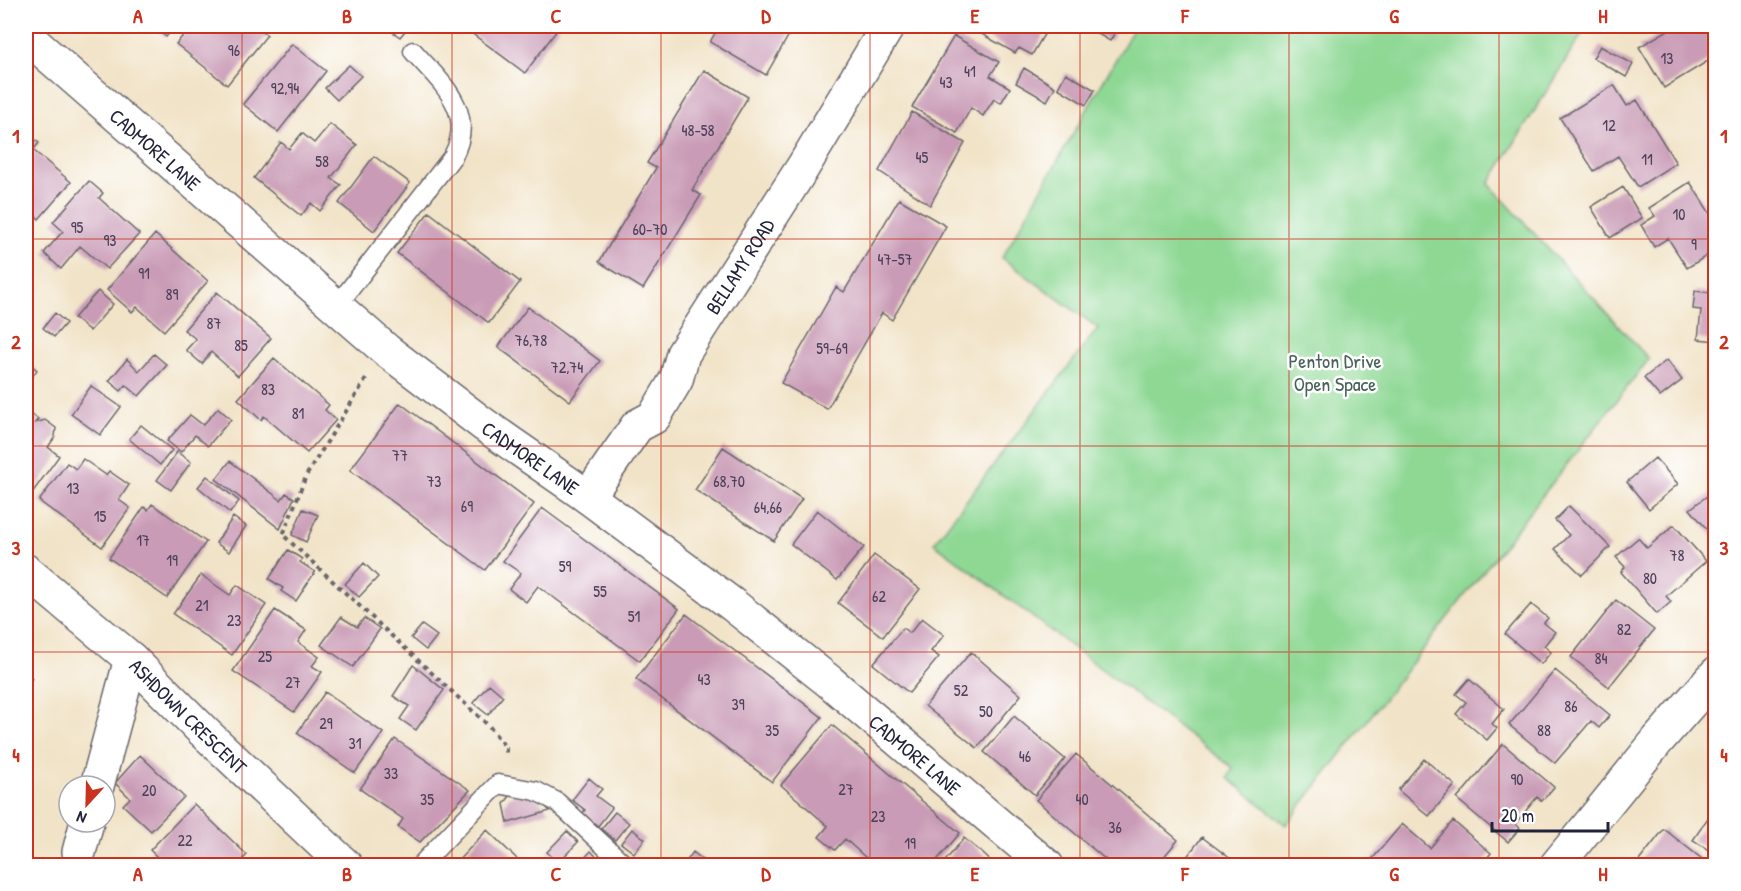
<svg xmlns="http://www.w3.org/2000/svg" width="1741" height="891" viewBox="0 0 1741 891" font-family="'Patrick Hand',sans-serif">
<rect width="100%" height="100%" fill="#fff"/>
<filter id="ink" filterUnits="userSpaceOnUse"><feTurbulence type="fractalNoise" baseFrequency=".0167" numOctaves="2"/><feDisplacementMap in="SourceGraphic" scale="12" xChannelSelector="R" yChannelSelector="G"/><feConvolveMatrix kernelMatrix="1 2 1 2 8 2 1 2 1" color-interpolation-filters="sRGB"/></filter>
<filter id="wash" filterUnits="userSpaceOnUse"><feTurbulence type="fractalNoise" baseFrequency=".008" numOctaves="4" result="noise"/><feDisplacementMap in="SourceGraphic" scale="24" xChannelSelector="R" yChannelSelector="G"/><feGaussianBlur stdDeviation="1.35" result="paint"/><feColorMatrix in="noise" values="0 0 0 0 0 0 0 0 0 0 0 0 0 0 0 0 0 1.4 0 .05"/><feComposite in="paint" operator="in"/></filter>
<g filter="url(#wash)">
<rect width="100%" height="100%" fill="#f1e3c7"/>
<path fill="#8ed894" stroke="#587d68" stroke-width="1.5" d="M1135,26h452l-98,158 160,175 -363,466 -58,-47 5,-10 -299,-225 164,-215 -96,-70z"/>
<g id="blocks">
<path fill="#c99bb6" d="M152,26h23l-9,11z
M191,26h64l12,9 -40,50 -51,-41z
M384,26h25l-9,11z
M468,26h92l-35,47 -59,-44z
M719,26h75l-28,49 -56,-33z
M972,26h77l-17,29 -13,-7 -4,5 -44,-25z
M1084,26h35l-9,15z
M1668,26h42l6,8v22l-52,32 -25,-41 31,-18z
M954,36l45,26 -9,14 20,12 -9,15 -7,-4 -11,17 -12,-8 -14,25 -45,-26z
M292,44l34,27 -48,61 -35,-28z
M1600,46l33,18 -7,13 -33,-19z
M349,65l12,11 -24,24 -12,-12z
M1024,68l31,19 -8,14 -31,-18z
M704,70l44,27 -56,93 9,5 -58,94 -44,-27 57,-94 -9,-5z
M1066,73l29,17 -9,15 -28,-17z
M1614,85l13,21 10,-6 39,63 -38,24 -20,-31 -24,15 -34,-53z
M912,112l53,31 -35,62 -51,-34z
M330,124l27,21 -26,33 10,7 -21,26 -9,-8 -10,13 -47,-38 27,-36 8,7 13,-16 12,10z
M26,132l13,11 -6,7 38,32 -32,37 -13,-12z
M374,156l36,27 -36,48 -35,-28z
M89,181l14,12 -4,5 40,36 -32,35 -27,-23 -19,23 -17,-16 19,-22 -10,-9z
M1690,182l26,41v27l-29,18 -19,-30 -14,9 -13,-22 14,-9 -6,-8z
M1623,187l19,31 -32,20 -19,-31z
M899,199l47,27 -54,94 -10,-7 -55,96 -46,-26 55,-96 8,5z
M429,212l91,70 -31,41 -92,-70z
M155,234l53,47 -44,50 -27,-24 -5,5 -25,-22z
M1714,271h2v70l-18,-2 3,-29 -8,-1 2,-18 17,2z
M98,291l15,13 -23,27 -16,-13z
M217,292l54,46 -33,38 -27,-24 -9,12 -16,-14 10,-11 -12,-9z
M528,307l72,54 -30,40 -72,-54z
M55,313l11,10 -12,14 -11,-9z
M154,354l13,11 -28,31 -13,-11 -5,6 -12,-10 18,-22 12,12z
M274,358l55,47 -4,5 11,10 -29,33 -43,-37 -3,4 -23,-21z
M1667,360l15,20 -22,17 -16,-19z
M26,361l11,9 -11,15z
M91,386l30,21 -21,28 -29,-21z
M400,403l134,101 -49,66 -135,-100z
M218,408l13,11 -23,27 -13,-11 -14,17 -14,-11 23,-26 13,10z
M26,410l12,9 -3,4 10,-3 11,8 -1,9 -7,10 11,9 -27,37 -6,-4z
M141,425l31,25 -12,15 -31,-26z
M723,447l79,52 -28,42 -79,-51z
M177,452l14,10 -20,28 -14,-10z
M1655,458l23,26 -29,25 -22,-27z
M83,459l23,16 3,-4 20,14 -10,15 11,8 -28,39 -63,-46 28,-38 9,6z
M230,461l51,39 5,-7 8,5 -14,31 -64,-50z
M207,476l32,25 -9,12 -32,-26z
M1716,489v51l-26,-31z
M152,504l54,38 -39,56 -58,-40 35,-51 4,3z
M1569,506l41,41 -28,28 -27,-26 14,-14 -14,-15z
M542,508l137,101 -39,52 -102,-75 -12,16 -17,-13 12,-16 -18,-12z
M303,509l15,6 -12,27 -14,-7z
M817,510l47,37 -27,33 -46,-36z
M233,517l13,9 -17,26 -13,-9z
M1674,525l32,36 -40,35 5,6 -14,12 -36,-42 4,-5 -9,-10 22,-19 9,10z
M288,550l14,9 -2,3 15,10 -19,29 -15,-10 2,-3 -14,-9z
M874,555l46,34 -37,48 -45,-34z
M364,563l14,14 -19,20 -14,-13z
M201,575l29,20 7,-10 29,20 -34,50 -59,-41z
M1616,600l38,30 -45,57 -38,-30z
M1531,604l17,14 -4,5 11,9 -11,14 7,6 -10,12 -36,-30z
M275,610l31,20 -8,12 21,15 -7,9 10,6 -28,40 -61,-41z
M686,614l136,103 -50,65 -136,-103z
M341,617l16,10 7,-9 16,11 -27,38 -32,-22z
M922,618l22,17 -13,16 8,6 -30,36 -36,-29 30,-36 7,5z
M422,625l15,11 -11,14 -15,-12z
M971,652l50,43 -44,53 -52,-42z
M413,665l31,25 -28,40 -16,-11 9,-13 -16,-10z
M1555,670l55,45 -11,13 -8,-7 -36,42 -46,-38z
M26,673l6,5 -6,9z
M1469,679l35,30 -12,15 5,4 -10,12 -31,-26 10,-12 -10,-8z
M489,684l14,12 -15,19 -15,-12z
M325,692l58,41 -28,40 -58,-40z
M1014,716l51,43 -30,36 -51,-43z
M832,725l128,108 -28,33h-57l-30,-27 -10,11 -16,-13 9,-11 -47,-41z
M395,739l75,51 -50,52 -22,-15 5,-8 -43,-30z
M1503,744l51,43 -12,14 -5,-4 -22,27 5,4 -12,14 -51,-43z
M1076,754l102,86 -22,26h-43l-77,-66z
M140,755l44,42 -33,34 -28,-26 7,-7 -15,-15z
M1424,759l31,26 -26,31 -31,-26z
M589,778l13,11 -6,7 16,12 -14,18 -16,-12 3,-4 -13,-10z
M532,794l18,17 -42,12 -4,-19 6,-8z
M194,804l53,51 -11,11h-70l-16,-16z
M1716,806v49l-23,-15z
M615,812l14,11 -14,17 -14,-11z
M1453,821l38,32 -10,13h-108l-4,-3 33,-39 28,24z
M632,829l13,10 -11,14 -13,-10z
M1664,829l38,30 -5,7h-62z
M487,830l28,27 8,9h-70z
M567,831l11,11 -20,21 -11,-11z
M1202,837l38,29h-60z
M964,838l17,14 15,14h-55z
M591,851l14,15h-28z
M693,852l15,12 -1,2h-24z"/>
</g>
</g>
<g filter="url(#ink)">
<use href="#blocks" fill-opacity="0" stroke="#6a666c" stroke-width="1.5"/>
<g fill="none" stroke-linecap="round" stroke-linejoin="round">
<g stroke="#6a666c" stroke-width="21">
<path id="service" d="M336,307l117,-151c24,-45 -12,-73 -40,-105
M420,866l78,-82 38,7 21,11 69,64"/>
</g>
<g stroke="#6a666c" stroke-width="36">
<g id="minor">
<path id="s1" d="M26,36l360,314 97,74 105,73 145,108 97,77 217,184"/>
<path id="s2" d="M588,497l49,-71 17,-9 22,-37 7,-26 120,-187 85,-141"/>
<path id="s3" d="M26,571l105,88 72,72 143,135"/>
<path d="M97,786l34,-127"/>
<path d="M79,852l8,-30"/>
<path d="M1556,866l102,-126 58,-66"/>
</g>
</g>
<path stroke="#6a666c" stroke-width="4" stroke-dasharray="4.5 4.5" stroke-linecap="butt" d="M366,379l-60,97 -23,59 206,191 17,22v8"/>
<use href="#service" stroke="#fff" stroke-width="18"/>
<use href="#minor" stroke="#fff" stroke-width="33"/>
</g>
</g>
<path fill="none" stroke="#c8321e" stroke-width="1.5" stroke-opacity="0.55" d="M242,26v840M452,26v840M661,26v840M870,26v840M1080,26v840M1289,26v840M1499,26v840M26,239h1690M26,446h1690M26,652h1690"/>
<g text-anchor="middle" dominant-baseline="central" stroke-width="5" stroke-linejoin="round" paint-order="stroke">
<g font-size="16" fill="#4c405a">
<text x="234" y="50">96</text>
<text x="1667" y="58">13</text>
<text x="970" y="71">41</text>
<text x="946" y="82">43</text>
<text x="285" y="88">92,94</text>
<text x="1609" y="125">12</text>
<text x="698" y="130">48-58</text>
<text x="922" y="157">45</text>
<text x="1647" y="159">11</text>
<text x="322" y="161">58</text>
<text x="1679" y="214">10</text>
<text x="77" y="227">95</text>
<text x="650" y="229">60-70</text>
<text x="110" y="240">93</text>
<text x="1694" y="244">9</text>
<text x="895" y="259">47-57</text>
<text x="144" y="273">91</text>
<text x="172" y="294">89</text>
<text x="214" y="323">87</text>
<text x="531" y="340">76,78</text>
<text x="241" y="345">85</text>
<text x="832" y="348">59-69</text>
<text x="567" y="367">72,74</text>
<text x="268" y="389">83</text>
<text x="298" y="413">81</text>
<text x="400" y="455">77</text>
<text x="434" y="481">73</text>
<text x="729" y="481">68,70</text>
<text x="73" y="488">13</text>
<text x="467" y="506">69</text>
<text x="768" y="507">64,66</text>
<text x="100" y="516">15</text>
<text x="143" y="540">17</text>
<text x="1677" y="555">78</text>
<text x="172" y="560">19</text>
<text x="565" y="566">59</text>
<text x="1650" y="578">80</text>
<text x="600" y="591">55</text>
<text x="879" y="596">62</text>
<text x="202" y="605">21</text>
<text x="634" y="616">51</text>
<text x="234" y="620">23</text>
<text x="1624" y="629">82</text>
<text x="265" y="656">25</text>
<text x="1601" y="658">84</text>
<text x="704" y="679">43</text>
<text x="293" y="682">27</text>
<text x="961" y="690">52</text>
<text x="738" y="704">39</text>
<text x="1571" y="706">86</text>
<text x="986" y="711">50</text>
<text x="326" y="723">29</text>
<text x="772" y="730">35</text>
<text x="1544" y="730">88</text>
<text x="355" y="743">31</text>
<text x="1025" y="756">46</text>
<text x="391" y="773">33</text>
<text x="1517" y="779">90</text>
<text x="846" y="789">27</text>
<text x="149" y="790">20</text>
<text x="427" y="799">35</text>
<text x="1082" y="799">40</text>
<text x="878" y="816">23</text>
<text x="1115" y="827">36</text>
<text x="185" y="840">22</text>
<text x="910" y="843">19</text>
</g>
<g font-size="20" fill="#22223b" stroke="#fff">
<text stroke="none"><textPath href="#s1" startOffset="172">CADMORE LANE</textPath></text>
<text stroke="none"><textPath href="#s2" startOffset="280">BELLAMY ROAD</textPath></text>
<text stroke="none"><textPath href="#s1" startOffset="658">CADMORE LANE</textPath></text>
<text stroke="none"><textPath href="#s3" startOffset="218">ASHDOWN CRESCENT</textPath></text>
<text stroke="none"><textPath href="#s1" startOffset="1144">CADMORE LANE</textPath></text>
</g>
<g font-size="20" fill="#48625a" stroke="#fff">
<text x="1335" y="360">Penton Drive<tspan x="1335" dy="23">Open Space</tspan></text>
</g>
</g>
<rect width="1741" height="891" fill="none" stroke="#fff" stroke-width="66"/>
<g transform="translate(87 804) rotate(202)"><circle r="28" fill="#ffffff" stroke="#a7a7b1" stroke-width="1.5"/>
<path d="M0-4.5L10 22L0 15L-10 22Z" fill="#c8321e"/>
<text y="-9" font-size="16" font-weight="bold" text-anchor="middle" fill="#22223b">N</text>
</g>
<path d="M1492 822v9h116v-9" fill="none" stroke="#22223b" stroke-width="3"/>
<text x="1501" y="822" font-size="18" fill="#22223b" stroke="#ffffff" stroke-width="4.5" paint-order="stroke">20 m</text>
<rect x="33" y="33" width="1675" height="825" fill="none" stroke="#c8321e" stroke-width="2"/>
<g font-size="20" text-anchor="middle" font-weight="bold" fill="#c8321e">
<text x="138" y="23">A</text>
<text x="347" y="23">B</text>
<text x="556" y="23">C</text>
<text x="766" y="23">D</text>
<text x="975" y="23">E</text>
<text x="1185" y="23">F</text>
<text x="1394" y="23">G</text>
<text x="1603" y="23">H</text>
<text x="16" y="143">1</text>
<text x="1724" y="143">1</text>
<text x="16" y="349">2</text>
<text x="1724" y="349">2</text>
<text x="16" y="555">3</text>
<text x="1724" y="555">3</text>
<text x="16" y="762">4</text>
<text x="1724" y="762">4</text>
<text x="138" y="881">A</text>
<text x="347" y="881">B</text>
<text x="556" y="881">C</text>
<text x="766" y="881">D</text>
<text x="975" y="881">E</text>
<text x="1185" y="881">F</text>
<text x="1394" y="881">G</text>
<text x="1603" y="881">H</text>
</g>
</svg>
